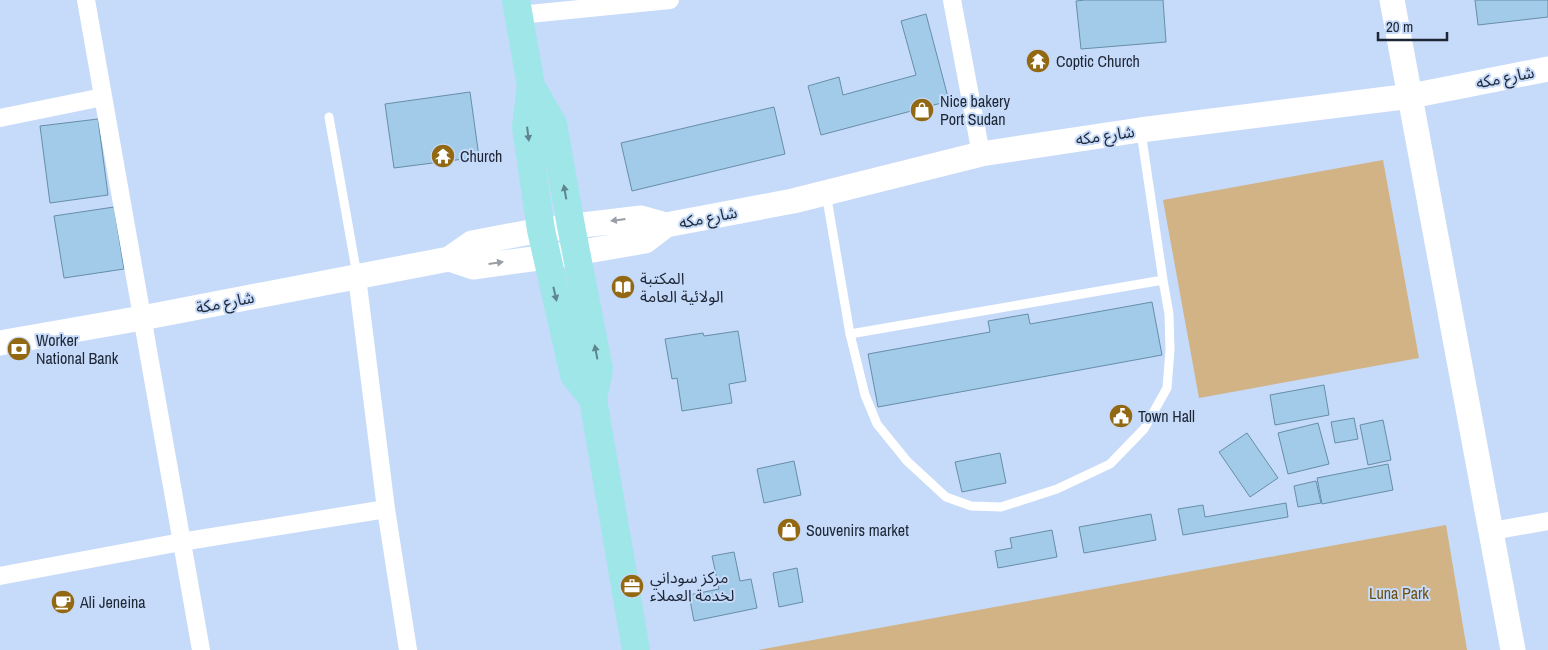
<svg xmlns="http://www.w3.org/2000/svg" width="1548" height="650" viewBox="0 0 1548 650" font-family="'Archivo Narrow','Noto Sans Arabic',sans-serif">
<rect width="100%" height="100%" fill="#c6daf9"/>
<path fill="#d1b385" d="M1383,160l36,198 -220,40 -36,-198z
M1446,525l21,125h-709z"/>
<path fill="#a1cbe8" stroke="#668ea9" d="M1085,0h78l3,42 -85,7 -5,-48z
M1475,0h73v17l-70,8z
M926,14l23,87 -128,34 -13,-49 31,-9 4,18 73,-20 -15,-54z
M470,92l9,65 -85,11 -9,-64z
M774,107l11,47 -153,37 -11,-48z
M98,119l10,76 -58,8 -10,-77z
M114,207l10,62 -60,9 -10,-62z
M1152,302l10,53 -284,52 -10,-53 122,-22 -2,-11 40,-7 2,10z
M738,331l8,50 -17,3 3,19 -50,8 -5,-33 -5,1 -7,-40 38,-6 1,3z
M1324,385l5,30 -54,10 -5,-30z
M1354,418l4,21 -23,4 -4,-21z
M1383,420l8,40 -23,5 -8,-40z
M1318,423l11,41 -41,10 -10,-41z
M1247,433l31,45 -28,19 -31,-45z
M1000,453l6,30 -44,9 -7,-30z
M794,461l7,34 -37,8 -7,-34z
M1388,464l5,26 -71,14 -5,-26z
M1316,481l5,22 -23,4 -4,-21z
M1286,503l2,14 -105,18 -5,-26 25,-4 2,12z
M1151,514l5,26 -72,13 -5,-26z
M1052,530l5,27 -59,11 -3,-17 17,-3 -2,-10z
M734,552l6,29 11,-2 6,29 -63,13 -5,-26 30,-6 -7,-33z
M797,568l6,34 -24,5 -6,-34z"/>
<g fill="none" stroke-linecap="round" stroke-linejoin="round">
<path stroke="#fff" stroke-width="9" d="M329,117l28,158
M826,193l24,141 313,-54 -22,-148
M850,334l15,61 12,29 30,37 39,36 25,9 30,1 56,-18 53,-25 34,-35 23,-41 3,-38 -1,-36 -6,-34"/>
<path stroke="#fff" stroke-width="18" d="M86,0l115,650
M952,0l29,154
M519,15l151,-15
M0,118l103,-21
M357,277l29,232 22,141
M1492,531l56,-10
M0,576l181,-34 205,-33"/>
<path stroke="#fff" stroke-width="25" d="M1392,0l121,650
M449,259l24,8 103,-14 69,-12 21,-16 127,-24 188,-47 159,-24 271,-34 137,-27
M0,343l142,-25 307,-59 23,-16 69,-13 100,-12 25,7"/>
<path stroke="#9fe6e9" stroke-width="28" d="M516,0l15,86 -5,41 15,103 33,145 19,24
M531,86l22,38 18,102 28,143 -6,30 43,251"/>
</g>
<defs><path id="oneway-solid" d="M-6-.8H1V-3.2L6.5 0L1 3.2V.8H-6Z" transform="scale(1.25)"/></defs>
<g fill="#5e868f">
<use href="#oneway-solid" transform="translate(528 134) rotate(83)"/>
<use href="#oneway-solid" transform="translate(565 192) rotate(-100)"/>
<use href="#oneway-solid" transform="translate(555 294) rotate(77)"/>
<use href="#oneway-solid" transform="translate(596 352) rotate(-101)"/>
</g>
<g fill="#999da4">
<use href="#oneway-solid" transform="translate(618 220) rotate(173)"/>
<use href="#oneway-solid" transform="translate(496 263) rotate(-8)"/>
</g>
<defs>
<g id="temple-disc" transform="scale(1.25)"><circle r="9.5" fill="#936812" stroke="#c6daf9"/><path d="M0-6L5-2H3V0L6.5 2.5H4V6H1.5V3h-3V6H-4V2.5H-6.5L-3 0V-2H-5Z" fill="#fff"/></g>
<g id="shop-disc" transform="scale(1.25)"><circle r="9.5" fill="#936812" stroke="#c6daf9"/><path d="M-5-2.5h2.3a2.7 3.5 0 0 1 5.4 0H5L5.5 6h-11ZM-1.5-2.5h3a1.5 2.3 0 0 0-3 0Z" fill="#fff"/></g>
<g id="library-disc" transform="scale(1.25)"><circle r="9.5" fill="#936812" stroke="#c6daf9"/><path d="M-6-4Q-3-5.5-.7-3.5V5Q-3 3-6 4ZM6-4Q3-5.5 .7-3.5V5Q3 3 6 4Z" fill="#fff"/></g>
<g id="bank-disc" transform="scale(1.25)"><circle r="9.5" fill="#936812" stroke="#c6daf9"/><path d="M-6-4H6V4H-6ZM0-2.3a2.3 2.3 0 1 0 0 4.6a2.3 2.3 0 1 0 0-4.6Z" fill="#fff"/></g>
<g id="civic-disc" transform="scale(1.25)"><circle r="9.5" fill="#936812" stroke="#c6daf9"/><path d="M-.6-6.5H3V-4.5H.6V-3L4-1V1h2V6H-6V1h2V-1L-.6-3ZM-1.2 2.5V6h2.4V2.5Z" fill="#fff"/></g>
<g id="office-disc" transform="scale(1.25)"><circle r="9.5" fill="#936812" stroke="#c6daf9"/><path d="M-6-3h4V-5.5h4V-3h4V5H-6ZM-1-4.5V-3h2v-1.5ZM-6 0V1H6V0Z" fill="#fff"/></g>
<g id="cafe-disc" transform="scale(1.25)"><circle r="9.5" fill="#936812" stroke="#c6daf9"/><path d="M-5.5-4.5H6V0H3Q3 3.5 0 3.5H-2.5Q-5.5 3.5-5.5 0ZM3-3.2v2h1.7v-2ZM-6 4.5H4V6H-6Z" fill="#fff"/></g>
</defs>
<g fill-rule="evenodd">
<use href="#temple-disc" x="1038" y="61"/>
<use href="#shop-disc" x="922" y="110"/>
<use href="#temple-disc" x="443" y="156"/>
<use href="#library-disc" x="623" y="287"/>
<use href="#bank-disc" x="19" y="349"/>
<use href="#civic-disc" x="1121" y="416"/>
<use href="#shop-disc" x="789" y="530"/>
<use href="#office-disc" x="632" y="586"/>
<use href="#cafe-disc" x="63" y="602"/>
</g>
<g text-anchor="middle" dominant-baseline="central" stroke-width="4" stroke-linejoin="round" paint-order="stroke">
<g font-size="16" fill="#1d2635" stroke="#c6daf9" text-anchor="start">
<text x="1056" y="61">Coptic Church</text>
<text x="940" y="101">Nice bakery<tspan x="940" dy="18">Port Sudan</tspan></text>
<text x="460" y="156">Church</text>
<text x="640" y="278">المكتبة<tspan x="640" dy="18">الولائية العامة</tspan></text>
<text x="36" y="340">Worker<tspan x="36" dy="18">National Bank</tspan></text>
<text x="1138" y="416">Town Hall</text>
<text x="806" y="530">Souvenirs market</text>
<text x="650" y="577">مركز سوداني<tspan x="650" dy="18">لخدمة العملاء</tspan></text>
<text x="80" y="602">Ali Jeneina</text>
</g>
<g font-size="16" fill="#1d2635" stroke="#c6daf9">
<text transform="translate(1505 77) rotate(-11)">شارع مكه</text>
<text transform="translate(1105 135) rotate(-8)">شارع مكه</text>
<text transform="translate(708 217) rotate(-11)">شارع مكه</text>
<text transform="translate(225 302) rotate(-11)">شارع مكة</text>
</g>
<g font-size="16" fill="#6e4f13" stroke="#c6daf9">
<text x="1399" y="593">Luna Park</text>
</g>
</g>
<path d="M1378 32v8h69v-8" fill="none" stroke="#1d2635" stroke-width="2.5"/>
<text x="1386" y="32" font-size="15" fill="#1d2635" stroke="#c6daf9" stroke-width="4" paint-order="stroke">20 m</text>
</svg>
